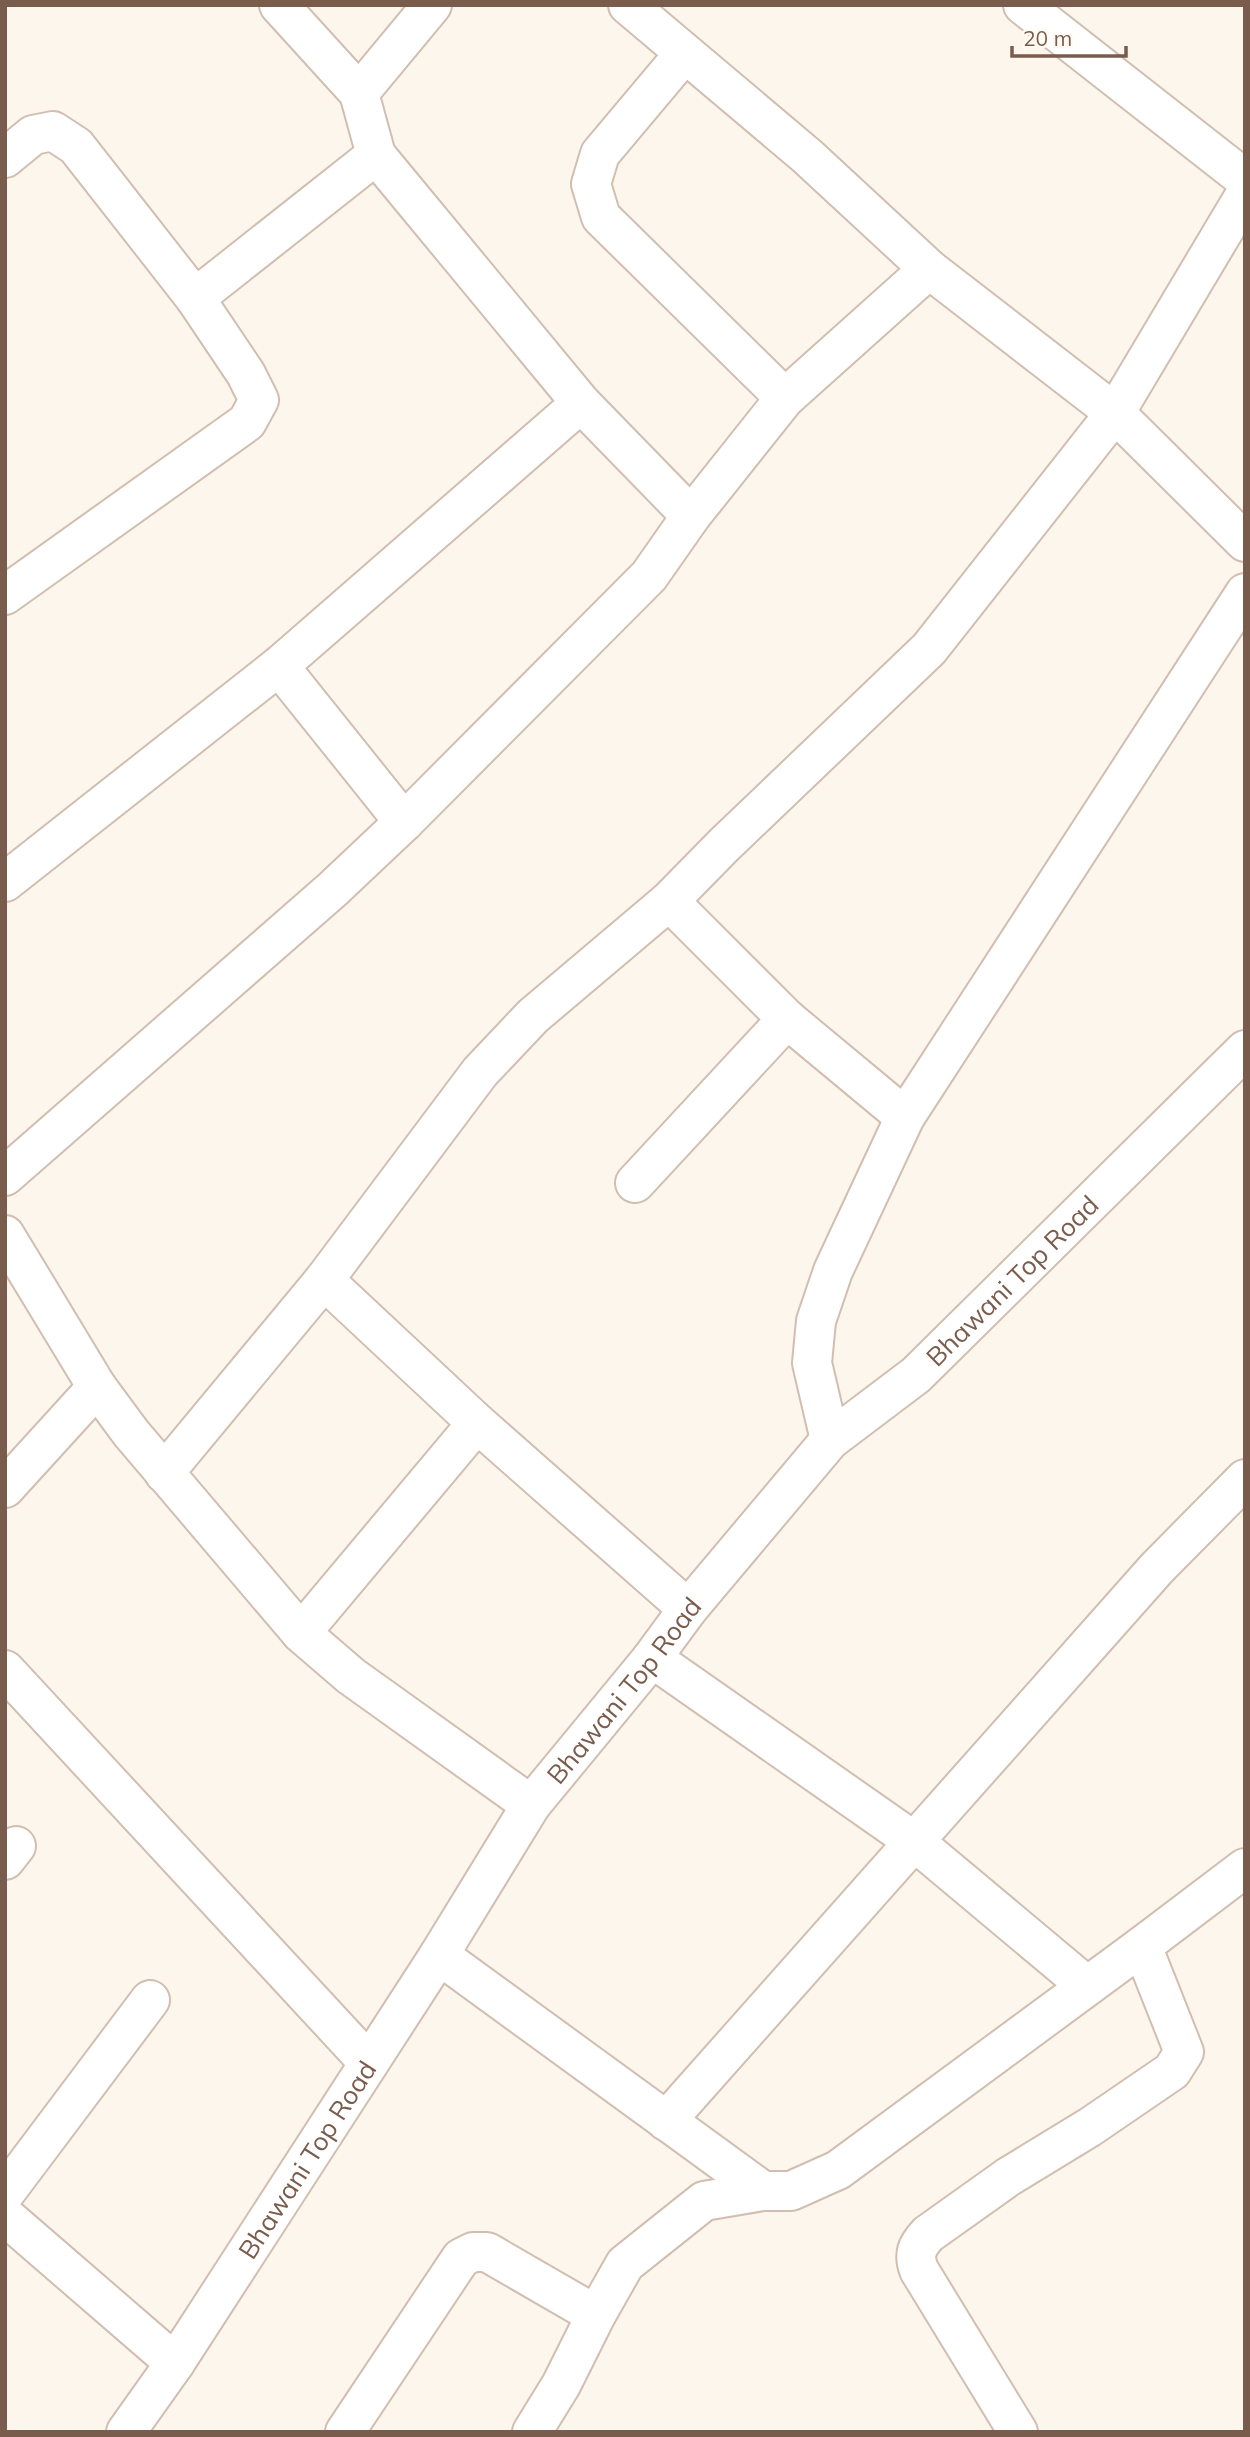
<svg xmlns="http://www.w3.org/2000/svg" width="1250" height="2437" viewBox="0 0 1250 2437" font-family="Mulish,sans-serif">
<rect width="100%" height="100%" fill="#fdf6ec"/>
<g fill="none" stroke-linecap="round" stroke-linejoin="round">
<g stroke="#d1beb0" stroke-width="42">
<g id="minor">
<path d="M279,5l80,88"/>
<path d="M628,5l179,151 122,113 186,144 130,129"/>
<path d="M1023,5l222,174"/>
<path d="M684,54l-84,100 -9,30 10,33 184,181"/>
<path d="M376,155l205,248 110,113"/>
<path d="M5,158l28,-23 20,-4 23,15 119,152"/>
<path d="M5,595l242,-173 12,-22 -13,-26 -51,-76 181,-143 -17,-62 73,-88"/>
<path d="M279,666l125,156"/>
<path d="M5,882l274,-216 302,-263"/>
<path d="M669,901l118,118 118,98"/>
<path d="M5,1176l328,-287 71,-67 245,-246 42,-60 94,-118 144,-129"/>
<path d="M635,1183l152,-164"/>
<path d="M5,1235l92,152 34,46 170,200 50,43 180,129"/>
<path d="M324,1280l153,143 211,186"/>
<path d="M830,1440l-18,-77 4,-42 17,-50 72,-154 340,-524"/>
<path d="M164,1473l160,-193 156,-208 53,-56 136,-115 55,-56 205,-196 186,-236 130,-218"/>
<path d="M5,1488l92,-101"/>
<path d="M301,1633l176,-210"/>
<path d="M652,1658l263,184 172,144"/>
<path d="M5,1670l364,393"/>
<path d="M5,1860l11,-14"/>
<path d="M439,1955l324,236"/>
<path d="M666,2121l491,-553 88,-89"/>
<path d="M5,2193l145,-193"/>
<path d="M5,2216l170,147"/>
<path id="s1" d="M126,2432l49,-69 264,-408 92,-150 121,-147 36,-49 142,-169 86,-65 329,-325"/>
<path d="M345,2432l116,-174 12,-6h14l109,63"/>
<path d="M532,2432l29,-47 35,-70 29,-51 79,-63 59,-10h28l47,-21 304,-224 103,-78"/>
<path d="M1018,2432l-99,-162c-6,-16 -2,-24 9,-36l80,-57 82,-50 82,-56 12,-19 -42,-106"/>
</g>
</g>
<use href="#minor" stroke="#fff" stroke-width="38"/>
</g>
<g text-anchor="middle" dominant-baseline="central" stroke-width="5" stroke-linejoin="round" paint-order="stroke">
<g font-size="26" fill="#7a5c4d" stroke="#fffaf3">
<text stroke="none"><textPath href="#s1" startOffset="1461">Bhawani Top Road</textPath></text>
<text stroke="none"><textPath href="#s1" startOffset="894">Bhawani Top Road</textPath></text>
<text stroke="none"><textPath href="#s1" startOffset="327">Bhawani Top Road</textPath></text>
</g>
</g>
<rect width="1250" height="2437" fill="none" stroke="#7a5c4d" stroke-width="14"/>
<path d="M1012 46v10h114v-10" fill="none" stroke="#7a5c4d" stroke-width="3.5"/>
<text x="1023" y="46" font-size="21" fill="#7a5c4d" stroke="#fffaf3" stroke-width="5" paint-order="stroke">20 m</text>
</svg>
